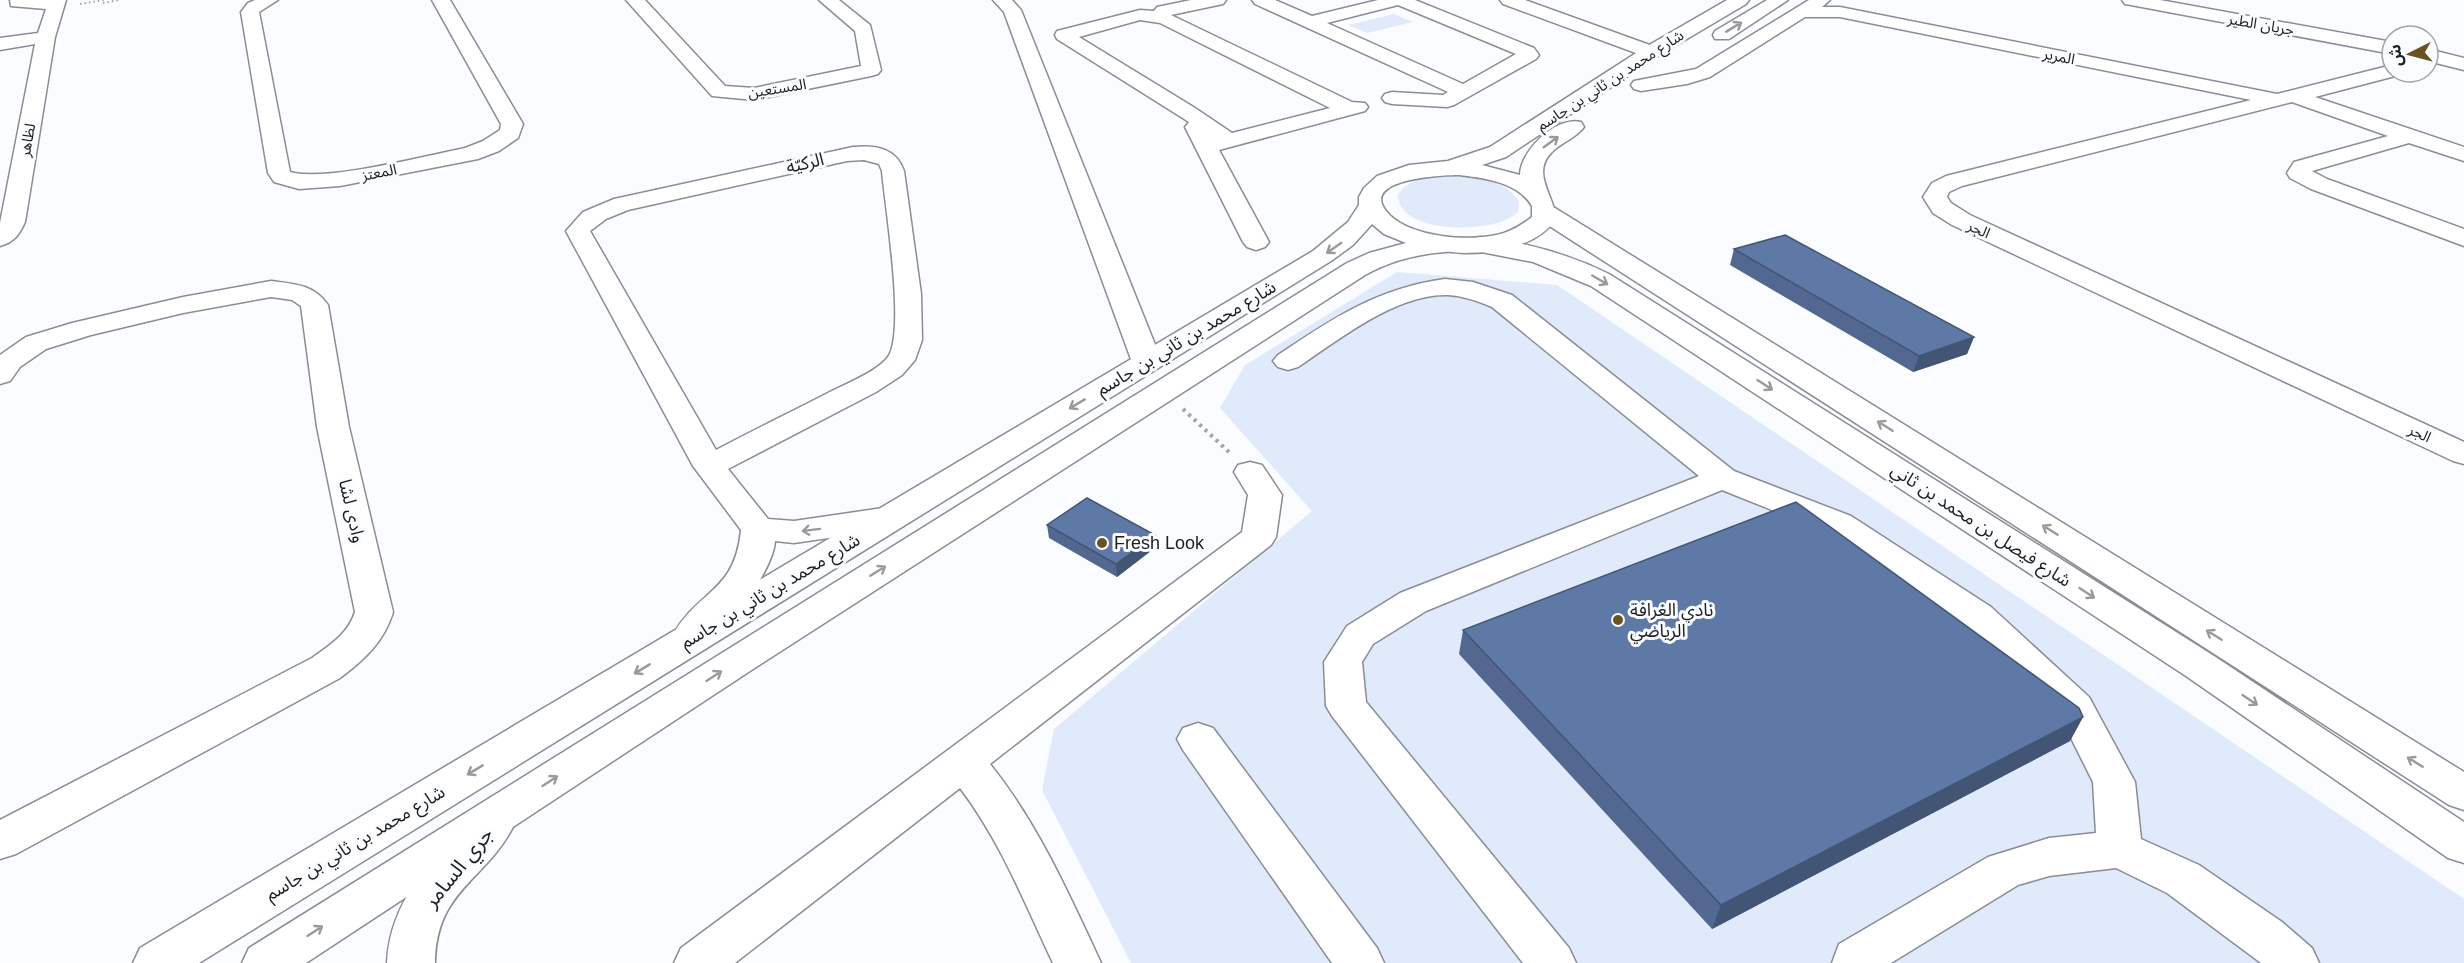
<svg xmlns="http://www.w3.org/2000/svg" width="2464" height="963" viewBox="0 0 2464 963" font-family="Helvetica,'Noto Sans Arabic',sans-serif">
<rect width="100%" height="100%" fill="#fafcff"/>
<path fill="#e0eafb" d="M1394,14l19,8 -46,11 -19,-8z
M1444,175c25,0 60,3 75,26l-1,11c-22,23 -120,23 -120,-17 9,-16 29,-18 46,-20z
M1397,272l160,13 907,614v64h-1333l-89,-173 12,-61 258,-218 -92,-103 25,-43z"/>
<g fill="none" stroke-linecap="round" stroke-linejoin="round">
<g stroke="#898d95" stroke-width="3">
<path id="minor" d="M10,0h56l-11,37 -30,185c-6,13 -11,20 -25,24v-23l35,-179 -35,6v-12l38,-5 8,-24 -35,-3z
M255,0h23l-19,12 31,160c35,10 135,-16 175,-24l18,-7 17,-11 1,-6 -69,-124h18l73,124 -5,14 -19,13 -21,8 -138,27 -41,3 -25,-7 -6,-9 -27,-161 7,-9z
M626,0h19l80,86 29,2 107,-22 -6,-35 -36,-31h20l31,25 11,45 -3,4 -7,2 -117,24 -42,-4z
M993,0h19l9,10 141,352 -5,6 -10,3 -10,-3 -5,-6 -128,-350z
M1191,0h35l-3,4 -52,11 181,87 13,1 3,4 -3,4 -146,39 50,92 -4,5 -9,3 -9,-3 -4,-5 -58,-115 4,-5 -132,-83 -2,-4 2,-4 83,-21 14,1 3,-4zM1140,20l20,3 170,85 -98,25 -37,-25 -116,-71z
M1252,0h23l37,16 66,-16h37l119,48 5,7 -3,4 -82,46 -7,2 -55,-3 -7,-2 -3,-4 3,-4 7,-2 51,3 5,-3 -193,-88zM1398,5l118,49 -53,30 -136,-61z
M1500,0h25l133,48 3,4 -3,4h-14l-141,-52z
M1809,0h21l-8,7h18l437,87 115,-29v7h9l-2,3 -84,22 149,50v14l-55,-18 -97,28 15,8 137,50v17l-153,-57 -21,-11 -3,-5 7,-11 94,-26 -96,-34 -330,84 -13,6 -2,5 4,6 19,12 494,227v22l-11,-3 -501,-236 -19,-12 -10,-16 9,-14 14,-7 305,-76 -411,-83h-35l-95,60 -23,7 -46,7 -7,-2 -3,-4 3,-4 62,-12z
M2122,0h38l232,42v12l-261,-49 -6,-1z
M2428,49l36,9v12l-36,-9z
M853,147c23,-2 43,1 51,24l17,123 1,46 -7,20 -13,15 -26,17 -148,77 40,50 26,2 96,-14 12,3 5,8 -5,8 -12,3 -96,14 -19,-2c-2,29 -44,85 -68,101 -9,6 -18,3 -27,0l-6,-9c26,-44 61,-41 67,-103l-48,-64 -127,-235 17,-19 31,-13zM864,160l15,4 3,7c3,35 24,160 6,186 -11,15 -45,28 -62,37 -37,19 -74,37 -110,56l-126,-219 16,-12 22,-9 219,-49z
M1546,206l9,2 909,564v38l-15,-5 -912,-587 -3,-5 3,-5z
M1480,237c46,5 88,17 129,37l605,382 250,166v41l-16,-5 -262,-182 -595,-390 -58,-24 -62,-12 -4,-5 4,-5z
M1445,279l28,3 39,13 222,176 117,45 140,91 98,90 46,85 6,57 58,26 83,57 30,26 7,15h-58l-94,-70 -51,-25 -67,8 -31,9 -127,78h-59l7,-19 149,-87 61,-19 47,-5 -3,-51 -33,-66 -95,-91 -138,-93 -105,-42 -296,121 -53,33 -11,18 4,40 203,246 7,15h-53l-191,-247 -6,-10 -2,-44 23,-36 53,-33 299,-117 -207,-169c-15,-6 -28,-11 -44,-12 -51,-2 -110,45 -150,72l-10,3 -10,-3 -5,-6 5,-6c55,-37 100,-67 167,-76z
M271,281c23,3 42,3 57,24l21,122 44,185c-9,30 -29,48 -53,66l-324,176 -16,5v-39l312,-162c18,-13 36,-24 43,-46l-38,-185 -16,-121 -9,-6 -21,-3 -88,16 -92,22 -45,14 -26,18 -10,14 -10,3v-29l26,-18 46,-14 111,-26z
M1250,462l12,3 20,30 -6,42 -5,8 -281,219c48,60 79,130 111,199h-48c-29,-61 -52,-121 -93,-175l-225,175h-61l7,-15 561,-416 6,-37 -14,-23 4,-7z
M1198,723l15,5 164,220 7,15h-52l-149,-213 -6,-11 6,-11z
M491,809l16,5 6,13c-28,54 -77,63 -78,136h-48c2,-50 31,-89 64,-124 13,-13 22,-24 40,-30z"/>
</g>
<g stroke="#898d95" stroke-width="3">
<path id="major" d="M1727,0h22l-3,4 -88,52 -152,101 -24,8 38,10c0,-24 36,-59 61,-53l3,5c-8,11 -24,16 -33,26 -20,21 4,44 5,66 -19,28 -61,34 -92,34 -7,0 -13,-2 -19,-1 -28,2 -55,9 -80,23l-615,396 -444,292h-64l7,-15 1098,-685 22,-10 37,-10 -22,-9 -12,-10 -19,21 -22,16 -1132,702h-66l7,-15 1173,-697 35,-29 11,-17v-8l5,-9 13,-12 32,-11 39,-4 42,-14 154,-99zM1459,175c25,3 59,7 73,31v11c-9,7 -17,12 -28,16 -31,10 -97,5 -118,-22 -26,-33 60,-36 73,-36z
M1767,0h21l-59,39h-14l-2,-4 2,-4z"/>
</g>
<path stroke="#a2a4a7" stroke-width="2" stroke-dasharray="1.5 3" stroke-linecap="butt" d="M103,3l16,-3
M80,4l24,-4"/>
<path stroke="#a2a4a7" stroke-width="4" stroke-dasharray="3 4.5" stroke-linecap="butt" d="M1183,409l47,44"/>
<use href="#minor" fill="#fff" fill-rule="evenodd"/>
<use href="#major" fill="#fff" fill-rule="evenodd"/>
</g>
<path fill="#526890" d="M1734,249l240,88 -7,17 -54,18 -183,-107z
M1047,525l108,10 1,12 -39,30 -68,-39z
M1463,630l620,87 -13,24 -358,188 -253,-275z"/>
<path fill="#425575" d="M1974,337l-7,17 -54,18 6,-16z
M1155,535l1,12 -39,30 -1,-13z
M2083,717l-13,24 -358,188 9,-24z"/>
<path fill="#5f79a7" stroke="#425575" stroke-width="1.5" d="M1785,235l189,102 -55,19 -185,-107z
M1087,498l68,37 -39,29 -69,-39z
M1796,502l283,206 4,9 -362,188 -258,-275z"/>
<defs><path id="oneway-shaft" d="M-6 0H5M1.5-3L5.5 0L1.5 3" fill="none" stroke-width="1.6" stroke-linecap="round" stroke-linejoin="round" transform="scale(1.5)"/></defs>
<g stroke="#999a9b">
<use href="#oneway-shaft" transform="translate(1734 27) rotate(-31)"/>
<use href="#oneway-shaft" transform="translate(1551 142) rotate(-36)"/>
<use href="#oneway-shaft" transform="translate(1334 248) rotate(145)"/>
<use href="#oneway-shaft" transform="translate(1600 280) rotate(30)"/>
<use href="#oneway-shaft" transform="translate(1765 385) rotate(33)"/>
<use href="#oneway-shaft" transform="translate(1077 404) rotate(149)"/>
<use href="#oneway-shaft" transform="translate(1885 426) rotate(-148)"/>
<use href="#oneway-shaft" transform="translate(811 530) rotate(173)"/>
<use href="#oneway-shaft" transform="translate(2050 530) rotate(-148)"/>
<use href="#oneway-shaft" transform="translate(878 571) rotate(-32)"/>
<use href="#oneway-shaft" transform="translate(2087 593) rotate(33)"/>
<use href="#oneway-shaft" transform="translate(2214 635) rotate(-148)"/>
<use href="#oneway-shaft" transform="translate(642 669) rotate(149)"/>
<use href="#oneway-shaft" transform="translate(714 676) rotate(-33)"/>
<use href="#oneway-shaft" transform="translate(2250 700) rotate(34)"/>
<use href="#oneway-shaft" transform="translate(2415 762) rotate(-148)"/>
<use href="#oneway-shaft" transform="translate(475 770) rotate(149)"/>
<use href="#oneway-shaft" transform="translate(550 781) rotate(-33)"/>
<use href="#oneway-shaft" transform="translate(315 931) rotate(-33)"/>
</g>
<g fill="#6b5223" stroke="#fafcff" stroke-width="2">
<circle cx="1102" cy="543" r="6"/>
<circle cx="1618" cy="620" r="6"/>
</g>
<g text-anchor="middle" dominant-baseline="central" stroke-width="6" stroke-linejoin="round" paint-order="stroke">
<g font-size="15" fill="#1c1e21" stroke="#fafcff">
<text transform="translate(2261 24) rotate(10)">جريان الطير</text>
<text transform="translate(2059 56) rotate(11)">المرير</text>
<text transform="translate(1610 80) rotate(-33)">شارع محمد بن ثاني بن جاسم</text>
<text transform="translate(777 88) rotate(-9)">المستعين</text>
<text transform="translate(27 140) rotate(-80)">لظاهر</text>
<text transform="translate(379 172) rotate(-11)">المعتز</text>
<text transform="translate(1979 229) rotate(24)">الجر</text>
<text transform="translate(2420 433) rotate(25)">الجر</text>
</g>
<g font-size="18" fill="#1c1e21" stroke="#fafcff">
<text transform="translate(805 163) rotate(-13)">الركيّة</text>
<text transform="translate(1186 338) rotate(-31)">شارع محمد بن ثاني بن جاسم</text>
<text transform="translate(352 511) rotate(77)">وادى لشا</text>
<text transform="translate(1981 525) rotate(33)">شارع فيصل بن محمد بن ثاني</text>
<text transform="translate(770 591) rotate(-31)">شارع محمد بن ثاني بن جاسم</text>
<text transform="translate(355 843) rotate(-31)">شارع محمد بن ثاني بن جاسم</text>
</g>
<g font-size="18" fill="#1c1e21" stroke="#fafcff" text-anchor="start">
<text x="1114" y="543">Fresh Look</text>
<text x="1630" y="610">نادي الغرافة<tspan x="1630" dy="21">الرياضي</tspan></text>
</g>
<g font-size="21" fill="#1c1e21" stroke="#fafcff">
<text transform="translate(458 867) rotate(-51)">جري السامر</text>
</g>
</g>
<g transform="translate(2410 54) rotate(264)"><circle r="28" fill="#fafcff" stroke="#a1a3a6" stroke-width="1.5"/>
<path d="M0-4.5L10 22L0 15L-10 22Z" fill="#6b5223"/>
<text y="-9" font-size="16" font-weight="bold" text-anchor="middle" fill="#1c1e21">ش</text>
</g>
</svg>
